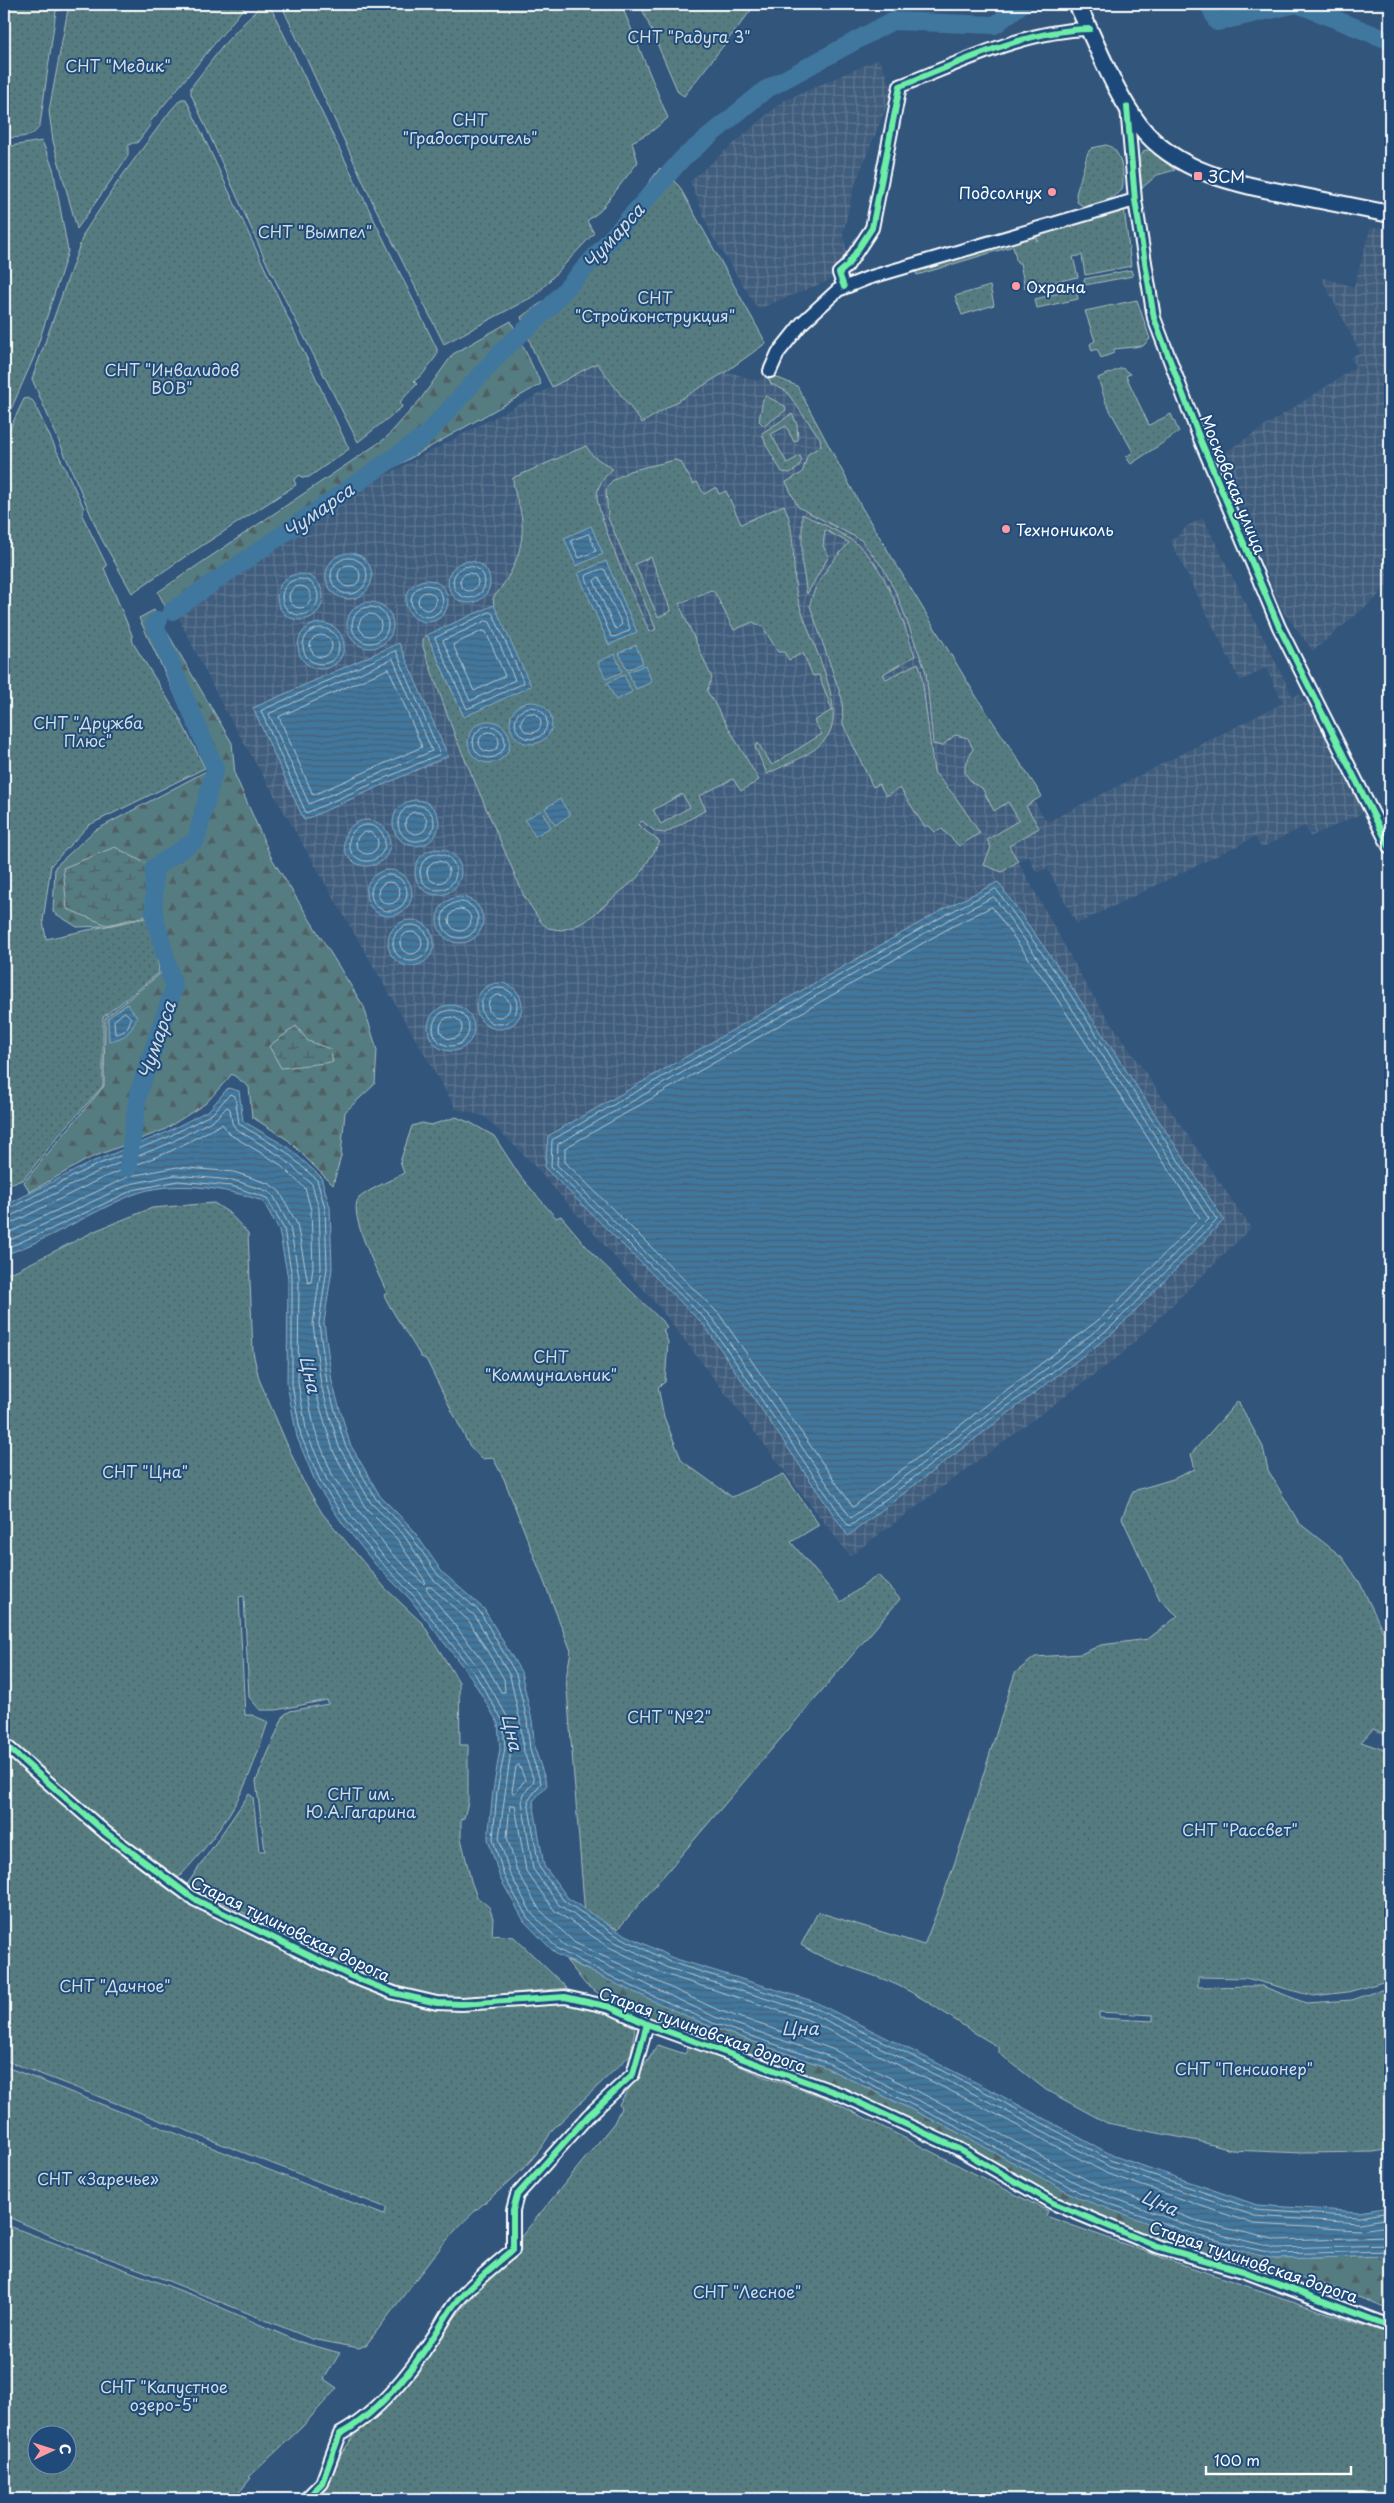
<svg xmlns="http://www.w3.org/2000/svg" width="1394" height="2503" viewBox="0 0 1394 2503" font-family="'Playpen Sans',sans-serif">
<defs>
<pattern id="industrial-grid" width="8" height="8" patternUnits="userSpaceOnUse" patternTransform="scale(1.25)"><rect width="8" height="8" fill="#405d7d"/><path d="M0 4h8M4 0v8" fill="none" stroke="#5d7590"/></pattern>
<pattern id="grass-dots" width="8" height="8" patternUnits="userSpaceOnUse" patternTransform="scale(1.25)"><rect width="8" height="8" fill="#547b81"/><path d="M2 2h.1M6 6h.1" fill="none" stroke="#506164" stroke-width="1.8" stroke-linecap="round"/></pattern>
<pattern id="forest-firs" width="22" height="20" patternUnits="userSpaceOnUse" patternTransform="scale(1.25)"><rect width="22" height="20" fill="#547b81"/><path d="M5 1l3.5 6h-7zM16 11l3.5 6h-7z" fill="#506164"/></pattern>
<pattern id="wetland-marsh" width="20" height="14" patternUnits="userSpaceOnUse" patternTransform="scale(1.25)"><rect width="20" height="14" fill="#547b81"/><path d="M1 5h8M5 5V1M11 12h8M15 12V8" fill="none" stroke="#506164"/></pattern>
<pattern id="water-rules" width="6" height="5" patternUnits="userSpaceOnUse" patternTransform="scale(1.25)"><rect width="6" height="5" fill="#41779e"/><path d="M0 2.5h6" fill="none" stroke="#475f71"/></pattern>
</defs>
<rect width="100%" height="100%" fill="#32557c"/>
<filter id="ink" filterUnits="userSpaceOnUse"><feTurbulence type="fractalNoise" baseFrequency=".02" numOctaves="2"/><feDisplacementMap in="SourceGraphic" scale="10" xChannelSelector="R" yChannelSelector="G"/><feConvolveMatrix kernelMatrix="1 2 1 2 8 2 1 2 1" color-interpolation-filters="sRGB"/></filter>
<g filter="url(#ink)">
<path fill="url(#industrial-grid)" d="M879,59l14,32 -38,93 -12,49 7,39 -92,37 -47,-75 -21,-53 93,-80z
M1385,227l5,1v353l-14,17 -63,53 -31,-41 -63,-154 137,-89 -6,-9 10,-6 -39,-75 33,10 16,-58z
M597,363l45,59 85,-51 30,10 11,-7 29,12 65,122 114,188 66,100 -8,5 13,21 236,-119 -17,-35 -26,13 -70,-141 9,-5 8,-9 16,-8 90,179 6,-3 5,9 4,-2 59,110 -57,26 -5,-11 -44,22 -6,-11 -178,87 -30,-56 -10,5 -9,-17 -10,5 71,129 162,238 -129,126 -272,202 -191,-249 -129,-146 -46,-45 -28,-7 -230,-397 -49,-97 203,-137z"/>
<path fill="url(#grass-dots)" stroke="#aabdc0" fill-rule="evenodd" d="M4,4h58l-1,6 -5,1 -16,114c-6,14 -23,12 -36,13z
M69,4h178l-97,118 1,2 -14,19h-5l-4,3v10l-51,73 -24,-88 -4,-30z
M262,4h7l168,345v6l-14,19 -9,7 3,3 -17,18 2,5 -44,35 -90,-176 -77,-172v-7l35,-45z
M281,4h340l47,114 -16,13 -20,11 6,20 -38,49 -13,10 7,12 -58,62 -92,49 -70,-139z
M640,4h116l-72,92 -6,-4z
M181,99h5l163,350 -40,28 -6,1 -3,-3 -6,5 2,5 -110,71 -54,37 -31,-55 -69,-159 52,-146 35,-53 52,-70z
M42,141l11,27 15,83 -34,106 -30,68v-278z
M1106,145c16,3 19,31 16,45l-12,9 -26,8 -7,-5 -1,-8 12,-42 4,-4z
M1145,150h5l25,20 -18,5 -15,13 -3,-30z
M660,168l19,18 87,157 -39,28 -85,52 -45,-60 -45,24 -19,-37 -12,-33 40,-28 36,-38z
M1124,208l7,58 -46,9 -3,-20 -9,2 5,20 -53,11 -5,-25h-3l-4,-17 -96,29 -3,-7 122,-33 1,6v-7z
M1131,270l2,6 -48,9 -1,-6z
M990,286l4,19 -32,10 -7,-19z
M1076,289l2,10 -41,9 -2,-9z
M1137,300l13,39 -7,7 -29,3v4l-13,5 -4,-9 -5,2 -2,-7 5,-3 -10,-30z
M1122,368l8,6 -4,2 23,49 22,-11 8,18 -48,32 -5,-7 7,-5 -27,-49 -8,-25z
M771,375l26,11 65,122 114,188 66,100 -16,10 13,22 -30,18 9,15 -16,11 -18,-7 7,-18 -4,-7 32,-20 -11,-18 -14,9 -12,-23 -10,-5 -7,-10v-7l8,-17 -5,-11 -13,-3 -13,11 -9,-2 -7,-72 -29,-77 -14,-27 -22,-28 -63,-33 -12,-25 16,-9 6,-19 13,-8 -1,-8 -34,-47 -15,-7 -2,-5z
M766,396l19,10 1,4 -22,16 -5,-5 4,-22z
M28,398l5,3 51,107 -2,7 25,51 -3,2 28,67 1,8 46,74 26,51 -116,57 -38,40 -8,56 3,18 107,-23 6,57 -56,44v69l-43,48 -37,46 -19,5v-744l20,-42z
M792,414l5,10 1,16 -4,2 -8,-16 -15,8 16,29 13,-7 2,4 -4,8 -8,5 -8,-1 -16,-27 -4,-12z
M586,446l7,10 20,13c-8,7 -15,15 -16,26 -1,20 42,116 53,137l6,-3 -48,-111 -2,-28 6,-9 17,-10 46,-11 6,2 12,22 4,-2 7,12 12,-7 3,7 7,-3 15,33 43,-19c13,28 7,61 13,90 8,37 46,101 34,134 -8,23 -43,34 -64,45l-12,-27 3,-4 14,22 50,-31 -8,-13 18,-11 -13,-35 -6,1 -10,-23 -14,7 -5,-8h-6l-15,-25 -10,-5 -19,8 -19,-37 -4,-3 -32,14 33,74 -5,13 52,89 -18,11 -8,-12 -34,17 7,14 -41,23 -9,-1 -14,-11 -4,4 22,17 -22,35 -52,44 -13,6 -12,3 -13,-2 -7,-6 -17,-26 -69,-160 -32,-89v-8l4,-4 37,82 30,-112 -1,-7c21,-25 35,-56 27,-89 -3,-11 -7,-20 -7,-31zM651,557l20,54 -13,6 -23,-53zM682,794l8,13 -29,17 -8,-14z
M802,514c16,8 33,15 48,25 35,22 52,80 65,117l-32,18 3,5 32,-16 3,7 13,102 20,23 26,38 -21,13 -17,-17 -7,3 -6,-6h-5l-24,-38 -14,8 -7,-12 -6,3 -30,-63 -1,-25 -32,-93c1,-19 26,-50 39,-63l-24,-13 -2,16 6,10 -22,38 -5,-30z
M456,1117l15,6 23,13 26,40 36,42 5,-2 31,37 73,71 2,4 -4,2 5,12 -3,40 -7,5 6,30 18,44 50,36 52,-23 35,51 -28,17 50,60 37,-27 22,24 -282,330 -33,-14 -19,-237 5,-27 -67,-172 -11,-21 -11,1 -13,-14 -43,-86 -5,-2c-12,-22 -26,-39 -37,-62l3,-2c-7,-16 -41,-82 -28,-95 12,-10 31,-17 45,-25l-4,-11 12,-36 10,-3 9,2z
M214,1203l14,9 20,21 5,119 6,27 43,100 20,34 63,75 38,36 36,58 1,63h8v57l-4,16 -3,1v19l10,43 6,16 12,10 4,11 -1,17 22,2 53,51 -95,9 -30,1 -18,-4 -50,-15 -38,-16 -66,-38 -84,-39 63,-92 4,3 6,54h6l-9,-70 28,-66 6,-4 38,-7 -1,-4 -51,10h-16l-11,-13 -5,-101 -5,1 6,118h7l16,7c-8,23 -15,47 -26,69 -16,32 -38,60 -63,86l-6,1 -52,-40 -117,-103v-461l13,-4 80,-40 55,-22z
M1238,1401l25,46 5,23 31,53 43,34 18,26 30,63v90l-17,-7 -12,13 29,10v228l-42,12 -35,4 -67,-18 -48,-1v10l64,-1 44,17 46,-3 38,-13v162l-16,3 -71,1 -72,-3 -33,-9 -91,-18 -61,-33 -47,-37v-6c-36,-19 -66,-45 -102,-62 -32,-15 -67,-20 -96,-40l17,-33 106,33c36,-88 62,-181 91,-272l20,-16 46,-3 20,-9 47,-6 30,-23 -18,-16 -38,-82 11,-27 40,-12 22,-10 -4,-15zM1099,2012l54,3v6l-54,-3z
M4,1752c59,50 115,105 181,149 14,9 33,14 48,20 25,11 48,23 72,35 38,19 79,43 121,51 69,15 149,-31 209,20l-4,27 -79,76c-23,45 -68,67 -100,104 -30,35 -57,74 -86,111l-7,3 -47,-9 -171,-69 -71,-26 -66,-29v-149l380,149 3,-7 -383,-148z
M690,2044l75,33 59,20 224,114 -2,5 123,44 221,74v165h-1079l48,-71 8,-6 2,1 245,-300 7,-15 -2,-4 39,-59 27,9z
M4,2224l191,72 102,45 43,12 -16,26 13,9 -35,39 -53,50 2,1 -17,21h-230zM38,2436h30v30h-30z"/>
<path fill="url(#forest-firs)" stroke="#aabdc0" d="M511,321l30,63 -173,98 -198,134 -12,-24 228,-154 34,-38 33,-46z
M154,610l78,133 3,32 36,82 93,150 13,43 -2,34 -30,28 -4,44 -8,29 -45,-45 -36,-23 -3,-30 -17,-13 -26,29 -42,27 -74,28 -60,34 -6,-10 80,-96 1,-68 56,-45 -7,-57 -47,10 -30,1 -24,-15 2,-45 39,-36 116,-62 -71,-151z
M566,1960l145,67 112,39 130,64 322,129 115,-3v53l-67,-25 -152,-38 -92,-33 -272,-136 -191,-72 -30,-20z"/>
<path fill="url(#wetland-marsh)" stroke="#aabdc0" d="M115,847l39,21v46l-47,11 -40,-16 -4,-41z
M296,1026l12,15 22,8 3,13 -52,6 -12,-22z"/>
<path fill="url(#water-rules)" stroke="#8dadc5" d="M591,526l12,28 -27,12 -12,-28z
M326 576a23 23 0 1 1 46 0a23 23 0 1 1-46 0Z
M606,561l31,71 -28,13 -31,-72z
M448 582a21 21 0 1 1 42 0a21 21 0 1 1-42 0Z
M277 597a23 23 0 1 1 46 0a23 23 0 1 1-46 0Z
M406 601a21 21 0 1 1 42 0a21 21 0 1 1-42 0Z
M347 625a23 23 0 1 1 46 0a23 23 0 1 1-46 0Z
M494,605l37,81 -67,31 -37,-82z
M298 646a23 23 0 1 1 46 0a23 23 0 1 1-46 0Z
M399,643l49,113 -144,64 -51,-112z
M636,645l7,18 -16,7 -8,-17z
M615,654l7,18 -16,7 -8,-17z
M645,665l7,17 -16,7 -8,-17z
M624,675l8,17 -16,8 -9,-17z
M510 723a21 21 0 1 1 42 0a21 21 0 1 1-42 0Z
M468 742a21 21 0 1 1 42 0a21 21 0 1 1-42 0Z
M560,799l10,16 -15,10 -10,-17z
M393 823a23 23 0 1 1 46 0a23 23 0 1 1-46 0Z
M541,810l10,17 -16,9 -10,-16z
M344 843a23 23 0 1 1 46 0a23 23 0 1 1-46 0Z
M415 872a23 23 0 1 1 46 0a23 23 0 1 1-46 0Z
M366 893a23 23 0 1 1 46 0a23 23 0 1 1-46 0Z
M998,882l65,92 161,246 -110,112 -266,204 -144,-211 -159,-157 3,-32 394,-226z
M437 920a23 23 0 1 1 46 0a23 23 0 1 1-46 0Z
M388 943a23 23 0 1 1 46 0a23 23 0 1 1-46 0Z
M476 1006a23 23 0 1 1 46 0a23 23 0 1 1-46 0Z
M127,1004l10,13c-6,16 -12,21 -28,24l-1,-23z
M428 1028a23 23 0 1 1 46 0a23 23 0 1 1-46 0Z
M228,1088l11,3 4,30 46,27 32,29 9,30 2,62 -8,54 8,59 18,62 30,52 31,31 31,45 42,37 37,63 11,48 3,29 12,36 -14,16 11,65 24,32 48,32 57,28 140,43 170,85 131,70 143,49 102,7 31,-5v49l-115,3 -77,-18 -117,-42 -128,-69 -130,-64 -112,-39 -97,-44 -58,-29 -32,-33 -24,-43 -12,-39 5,-48 7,-42 -2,-26 -27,-46 -61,-78 -35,-35 -32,-40 -26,-38 -20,-49 -10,-53 1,-106 -9,-48 -16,-29c-38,-13 -91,-22 -131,-6 -43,18 -83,45 -128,60v-49l88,-44 71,-28 46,-24z"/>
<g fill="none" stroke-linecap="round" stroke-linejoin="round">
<path stroke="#b3c9d8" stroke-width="1" d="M589,534l7,17 -17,7 -8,-17z
M331 576a18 18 0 1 1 36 0a18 18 0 1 1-36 0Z
M338 576a11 11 0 1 1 22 0a11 11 0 1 1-22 0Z
M453 582a16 16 0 1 1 32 0a16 16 0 1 1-32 0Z
M602,569l3,1 25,58 -1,3 -15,6 -3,-1 -25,-58 1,-3z
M460 582a9 9 0 1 1 18 0a9 9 0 1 1-18 0Z
M599,577l23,47 -5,5 -3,-2 -20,-46z
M282 597a18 18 0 1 1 36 0a18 18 0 1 1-36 0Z
M411 601a16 16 0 1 1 32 0a16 16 0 1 1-32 0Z
M289 597a11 11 0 1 1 22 0a11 11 0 1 1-22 0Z
M418 601a9 9 0 1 1 18 0a9 9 0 1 1-18 0Z
M352 625a18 18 0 1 1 36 0a18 18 0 1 1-36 0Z
M490,612l3,2 31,69 -57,26 -32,-71z
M359 625a11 11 0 1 1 22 0a11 11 0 1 1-22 0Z
M486,621l4,1 25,58 -45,21 -27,-60z
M303 646a18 18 0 1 1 36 0a18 18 0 1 1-36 0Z
M483,631l3,1 19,44 -31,15 -21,-46z
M310 646a11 11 0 1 1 22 0a11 11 0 1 1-22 0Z
M396,651l44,103 -134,59 -45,-102z
M393,659l39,92 -123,53 -40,-90z
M389,669l33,78 -109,48 -34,-78z
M515 723a16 16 0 1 1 32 0a16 16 0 1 1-32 0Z
M521 723a10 10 0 1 1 20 0a10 10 0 1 1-20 0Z
M473 742a16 16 0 1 1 32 0a16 16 0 1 1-32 0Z
M479 742a10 10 0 1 1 20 0a10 10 0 1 1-20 0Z
M398 823a18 18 0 1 1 36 0a18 18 0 1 1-36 0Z
M405 823a11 11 0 1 1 22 0a11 11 0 1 1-22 0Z
M349 843a18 18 0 1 1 36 0a18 18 0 1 1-36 0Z
M356 843a11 11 0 1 1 22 0a11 11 0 1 1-22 0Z
M420 872a18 18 0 1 1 36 0a18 18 0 1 1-36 0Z
M427 872a11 11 0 1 1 22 0a11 11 0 1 1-22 0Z
M371 893a18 18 0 1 1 36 0a18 18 0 1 1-36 0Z
M378 893a11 11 0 1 1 22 0a11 11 0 1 1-22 0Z
M996,889l63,88 158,243 -107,108 -261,199 -141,-205 -157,-155 1,-27 393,-225z
M994,897l60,84 155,238 -103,104 -255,195 -138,-199 -156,-154 1,-21 390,-224z
M442 920a18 18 0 1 1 36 0a18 18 0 1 1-36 0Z
M992,907l56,78 152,233 -99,100 -248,189 -134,-193 -154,-152v-14l386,-221z
M449 920a11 11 0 1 1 22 0a11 11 0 1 1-22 0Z
M393 943a18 18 0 1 1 36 0a18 18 0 1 1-36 0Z
M400 943a11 11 0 1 1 22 0a11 11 0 1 1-22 0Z
M481 1006a18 18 0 1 1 36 0a18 18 0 1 1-36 0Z
M488 1006a11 11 0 1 1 22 0a11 11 0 1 1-22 0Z
M433 1028a18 18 0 1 1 36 0a18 18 0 1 1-36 0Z
M125,1012l6,6c-2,8 -6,16 -16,16l-1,-13z
M440 1028a11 11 0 1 1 22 0a11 11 0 1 1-22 0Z
M4,1211l90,-45 72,-28 46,-24 18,-20 5,2 4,28 47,28 31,28 8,28 2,60 -8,55 8,60 18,62 31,54 31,31 31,45 42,37 36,62 11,46 3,30 11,33 -13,18 11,66 25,34 50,33 56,28 141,44 170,84 131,71 144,49 103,7 31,-5
M4,1217l7,-1 86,-44 71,-28 47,-25 12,-12 3,2 2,14 4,6 46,28 30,27 7,25 2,59 -8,56 8,61 18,62 32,56 32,31 30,45 42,37 35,60 10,45 4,31 10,29 -10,13 -2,7 11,68 26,36 52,35 57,28 141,44 169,84 132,71 145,49 104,7 31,-5
M4,1224l10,-2 86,-43 71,-28 51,-27 9,11 47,28 27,25 6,22 2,57 -2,15 -3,1 -11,-59 -17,-32 -10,-8 -36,-12 -57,-5 -47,9 -126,59
M4,1243l126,-59 45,-9 58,5 34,11 6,4 17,32 9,50 -1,106 9,51 20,46 25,37 31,39 36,36 61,78 28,48 3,32 -12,88 11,36 22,40 32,31 151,72 113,39 130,64 128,68 115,42 75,18 114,-3
M4,1249l45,-19 84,-40 45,-9 54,5 35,12 17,31 8,48v107l9,52 20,47 26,38 32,39 35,36 61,78 28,47 2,28 -8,42 -4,48 11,37 23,41 32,33 57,29 97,44 113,39 129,64 128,68 116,42 76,18 115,-3
M306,1359l4,1 4,27 20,66 31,54 32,32 28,42 -1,3 -35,-33 -56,-74 -18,-46 -10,-49z
M427,1587h4l38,34 35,58 1,13h-4l-15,-27 -59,-75z
M519,1765l6,15 -11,14 -2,-3 4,-24z
M1390,2226l-31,4 -105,-6 -146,-50 -133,-71 -169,-84 -142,-45 -57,-28 -53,-36 -28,-39 -11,-66h-5l-3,32 10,34 22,38 36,34 143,67 114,39 129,64 128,68 114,42 74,17 113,-3"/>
<path stroke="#8dadc5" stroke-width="3" d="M892,21l3,-17"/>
<path stroke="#41779e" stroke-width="18" d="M1209,4l8,18 80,-18 93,37
M172,611l253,-175 77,-85 45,-41 136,-152 82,-68 127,-69 103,4 27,-21
M128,1168l10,-73 36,-107 -20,-74v-46l42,-28 19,-72 -61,-145 5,-3"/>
<g stroke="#fff" stroke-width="16">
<path id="minor" d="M1127,107l8,93 19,118 44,116 81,193 111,221
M844,287l-5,-14 8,-7 25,-38 28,-142c60,-23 124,-56 190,-57
M770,371l8,-18 24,-30 36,-33 30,-12 267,-78
M4,1744l102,89 88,66 157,77 43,17 43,10 25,1 103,-7 45,10 37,17 193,70 117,54 96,55 103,43 87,25 147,55
M306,2499l16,-16 18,-49c36,-19 70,-61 92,-95 9,-12 15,-27 25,-38 17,-19 36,-35 56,-51v-40l4,-15 71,-79 45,-42 14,-50"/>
</g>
<g stroke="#fff" stroke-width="20">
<path id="major" d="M1077,4c20,40 36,86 63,122 38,49 104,59 160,70 30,6 60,12 90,18"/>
</g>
<use href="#minor" stroke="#1f4a7a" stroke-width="12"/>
<use href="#major" stroke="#1f4a7a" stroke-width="16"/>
<g stroke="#1f4a7a" stroke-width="9">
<path id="cycleway" d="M1127,107l8,93 19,118 44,116 81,193 111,221
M844,287l-5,-14 8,-7 25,-38 28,-142c60,-23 124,-56 190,-57
M4,1744l102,89 88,66 157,77 43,17 43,10 25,1 103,-7 45,10 37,17 193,70 117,54 96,55 103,43 87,25 147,55
M306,2499l16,-16 18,-49c36,-19 70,-61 92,-95 9,-12 15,-27 25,-38 17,-19 36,-35 56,-51v-40l4,-15 71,-79 45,-42 14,-50"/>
</g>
<use href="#cycleway" stroke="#6deda7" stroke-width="6"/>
</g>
</g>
<g fill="#ff9aa2" stroke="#1f4a7a" stroke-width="2">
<rect x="1193" y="171" width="10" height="10" rx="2.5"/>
<circle cx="1052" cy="192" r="5"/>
<circle cx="1016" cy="286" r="5"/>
<circle cx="1006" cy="529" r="5"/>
</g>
<g text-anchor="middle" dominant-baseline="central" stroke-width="4" stroke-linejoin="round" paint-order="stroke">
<g font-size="16" fill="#d4dee0" stroke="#1f4a7a">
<text x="689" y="36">СНТ "Радуга 3"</text>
<text x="118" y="65">СНТ "Медик"</text>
<text x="470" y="119">СНТ<tspan x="470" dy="18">"Градостроитель"</tspan></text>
<text x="315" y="231">СНТ "Вымпел"</text>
<text x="655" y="297">СНТ<tspan x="655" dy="18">"Стройконструкция"</tspan></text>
<text x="172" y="369">СНТ "Инвалидов<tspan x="172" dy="18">ВОВ"</tspan></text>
<text x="88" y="722">СНТ "Дружба<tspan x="88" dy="18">Плюс"</tspan></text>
<text x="551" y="1356">СНТ<tspan x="551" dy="18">"Коммунальник"</tspan></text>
<text x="145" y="1471">СНТ "Цна"</text>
<text x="669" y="1716">СНТ "№2"</text>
<text x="361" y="1793">СНТ им.<tspan x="361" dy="18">Ю.А.Гагарина</tspan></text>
<text x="1240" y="1829">СНТ "Рассвет"</text>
<text x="115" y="1985">СНТ "Дачное"</text>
<text x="1244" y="2068">СНТ "Пенсионер"</text>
<text x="98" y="2178">СНТ «Заречье»</text>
<text x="747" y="2291">СНТ "Лесное"</text>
<text x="164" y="2386">СНТ "Капустное<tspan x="164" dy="18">озеро-5"</tspan></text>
</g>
<g font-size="16" fill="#fff" stroke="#1f4a7a" text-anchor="start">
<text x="1208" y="176">ЗСМ</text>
<text x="1042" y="192" text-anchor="end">Подсолнух</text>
<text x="1026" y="286">Охрана</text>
<text x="1016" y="529">Технониколь</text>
</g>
<g font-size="16" fill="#fff" stroke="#1f4a7a">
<text transform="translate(1234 484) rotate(68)">Московская улица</text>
<text transform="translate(291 1928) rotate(26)">Старая тулиновская дорога</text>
<text transform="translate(703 2029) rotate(20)">Старая тулиновская дорога</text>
<text transform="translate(1254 2261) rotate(19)">Старая тулиновская дорога</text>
</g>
<g font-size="18" font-style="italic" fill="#d0dde7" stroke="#1f4a7a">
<text transform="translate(613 236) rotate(-48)">Чумарса</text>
<text transform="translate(318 510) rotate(-35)">Чумарса</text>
<text transform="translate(156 1040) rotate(-71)">Чумарса</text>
<text transform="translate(311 1374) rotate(77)">Цна</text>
<text transform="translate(513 1732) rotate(77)">Цна</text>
<text x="800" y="2027">Цна</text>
<text transform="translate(1160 2202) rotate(24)">Цна</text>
</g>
</g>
<rect width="1394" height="2503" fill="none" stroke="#1f4a7a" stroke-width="20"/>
<rect x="10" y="10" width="1374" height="2483" fill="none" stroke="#fff" stroke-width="2" filter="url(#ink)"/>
<g transform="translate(52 2450) rotate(86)"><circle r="24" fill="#1f4a7a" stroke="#7992af"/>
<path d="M0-4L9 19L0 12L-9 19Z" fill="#ff9aa2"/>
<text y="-8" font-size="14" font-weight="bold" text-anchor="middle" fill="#ffffff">С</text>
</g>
<path d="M1206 2466v8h145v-8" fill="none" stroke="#ffffff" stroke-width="2.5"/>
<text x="1214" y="2466" font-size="15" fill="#ffffff" stroke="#1f4a7a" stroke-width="4" paint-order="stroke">100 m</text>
</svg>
